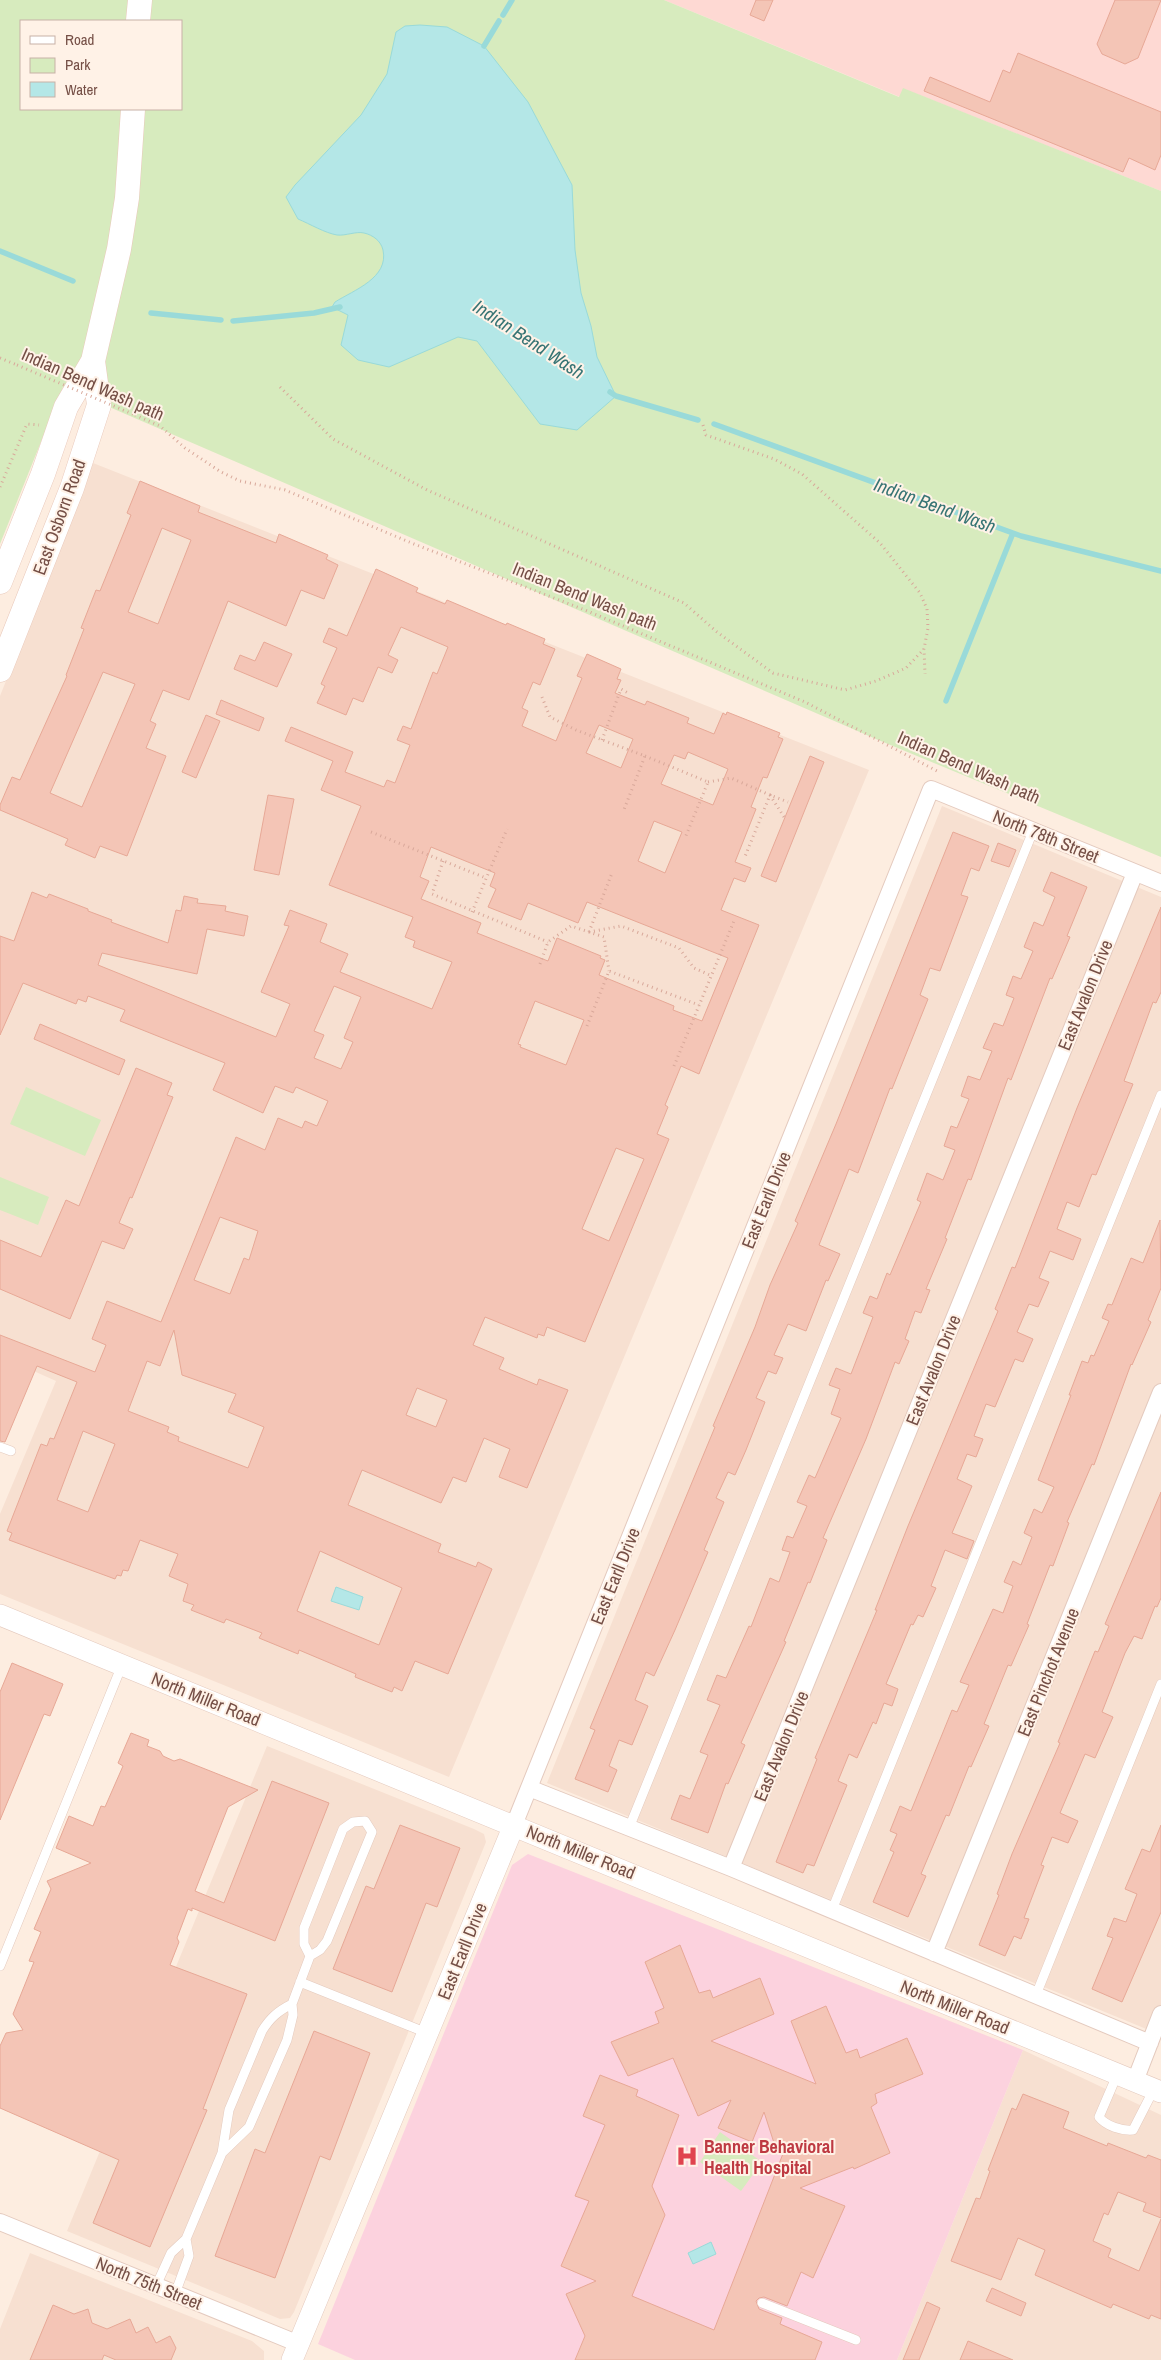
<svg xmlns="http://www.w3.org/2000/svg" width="1161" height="2360" viewBox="0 0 1161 2360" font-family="'Archivo Narrow',sans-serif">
<rect width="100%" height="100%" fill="#fdede0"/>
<path fill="#f7e0d1" d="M93,463l776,307 -420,1007 -449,-183v-80l56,-133 -56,-25v-660z
M942,806l219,91v1138l-614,-252z
M267,1746l207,83 10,5 2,8 -192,470 -4,6 -10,1 -213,-88z
M1023,2050l138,65v245h-264z
M30,2253l222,88 12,10v9h-264v-31z"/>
<path fill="#fed9d3" d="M664,0h497v191l-257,-102 -4,8z"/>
<path fill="#fcd2de" d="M528,1854l495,196 -126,310h-542l-37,-16 194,-479z"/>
<path fill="#d7ebbe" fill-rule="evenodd" d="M0,0h664l235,97 4,-9 258,103v666l-285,-118 -813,-352 -63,157zM21,21h160v88h-160z
M26,1087l75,33 -16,36 -75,-32z
M0,1177l49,20 -11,28 -38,-15z
M720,2132l42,30 -21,29 -41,-29z"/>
<path fill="#b4e7e7" stroke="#99dad9" d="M420,25l27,2 37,19 44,56 44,83 3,65 6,43 10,33 6,31 19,39 -39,34 -37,-6 -63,-83 -19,-4 -69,30 -31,-7 -17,-15 7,-30 -16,-8 3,-5c19,-12 54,-24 48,-52 -2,-9 -10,-15 -19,-17 -8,-2 -18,3 -27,2 -12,-2 -27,-11 -39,-16l-12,-22 9,-12 66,-70 26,-41 9,-42 9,-6z
M336,1587l27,10 -4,13 -28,-9z
M711,2242l5,12 -23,10 -5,-11z"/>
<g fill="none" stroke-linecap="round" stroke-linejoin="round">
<path stroke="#99dad9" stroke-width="5.5" d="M503,15l9,-15
M484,46l15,-25
M0,251l73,30
M151,313l70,7
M233,321l81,-8 26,-6
M610,392l6,4 82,24
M714,424l307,112 140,35
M946,701l67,-168"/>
</g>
<path fill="#f4c5b6" stroke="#e7a896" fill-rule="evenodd" d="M756,0h17l-9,21 -14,-6z
M1115,0h46l-23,58 -13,6 -23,-10 -5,-10z
M1018,53l143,59v43l-6,15 -26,-12 -6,14 -199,-81 6,-14 60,25 13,-32 7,3z
M140,481l60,25 -2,6 78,31 3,-9 49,21 -2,4 12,6 -14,34 -23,-9 -15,36 -58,-25 -39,99 -26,-10 -13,31 6,3 -10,24 20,8 -39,100 -27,-10 -5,12 -30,-13 3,-6 -68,-29v-5l12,-28 8,3 47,-104 -1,-1 18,-46 -3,-1 15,-38 4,1 31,-76 -4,-2zM162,528l29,12 -33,84 -30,-12zM103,672l32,12 -53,123 -32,-14z
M376,569l42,19 -2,4 29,12 2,-4 59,25 1,-2 38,16 -2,5 12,5 -15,36 -7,-3 -11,26 6,3 -6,15 34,15 26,-63 -5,-2 10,-22 34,15 -4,10 4,1 -6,13 30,12 2,-4 42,17 -2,5 27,11 9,-21 3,2 1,-3 53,21 -2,4 5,2 -16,39 -4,-1 -12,30 5,2 -21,53 16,6 -6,14 -11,-4 -13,32 38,15 -60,149 -18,-8 -16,39 3,2 -11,27 12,5 -84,203 -38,-15 -3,9 -6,-2 -1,4 -52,-21 -12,28 31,13 -5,11 38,16 2,-6 29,11 -41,98 -28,-11 11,-28 -26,-11 -18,44 -13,-5 -12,26 -79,-33 -14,35 93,39 -3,8 38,15 2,-5 14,7 -44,105 -33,-13 -13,30 -8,-4 -2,5 -37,-15 1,-3 -57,-24 -1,4 -39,-16 3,-5 -36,-14 -2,4 -33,-13 3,-5 -11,-4 5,-17 -19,-8 9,-22 -38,-14 -12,31 -5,-1 -2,6 -4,-1 -2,4 -106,-39 3,-7 -5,-2 34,-87 6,2 3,-8 4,1 23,-57 -40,-16 -32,76 -5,-1v-106l95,37 11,-27 -14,-6 15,-38 54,21 75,-185 29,13 13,-32 24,10 3,-7 12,5 11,-25 -32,-14 -3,6 -18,-7 -12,27 -50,-23 12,-27 -105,-42 5,-11 -37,-14 -2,6 -8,-3 -2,5 -53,-21 -23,52v-99l14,5 18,-49 15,6 2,-4 39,15v2l24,9 -1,2 57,21 8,-33 5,1 3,-15 14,3 -1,4 29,3 -1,5 23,5 -4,20 -37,-7 -10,45 -95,-21 -4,12 178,72 14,-33 -29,-12 28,-66 -5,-1 6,-15 37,14 -7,18 28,12 -8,18 92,37 20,-47 -39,-15 2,-6 -10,-4 8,-20 -84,-32 32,-79 -40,-16 12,-29 -48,-20 6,-14 62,25 -8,20 39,15 3,-7 8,3 15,-38 -13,-5 6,-14 8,3 22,-57 4,2 11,-27 -47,-20 -13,28 10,5 -6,13 -14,-6 -15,35 -10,-4 -7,17 -29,-12 8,-17 -4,-2 16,-36 -14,-6 6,-14 18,8zM599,725l34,14 -12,29 -35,-15zM688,752l40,17 -15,36 -52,-21 13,-29 11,4zM654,821l28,11 -17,41 -27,-12zM431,847l64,26 -5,13 6,3 -8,18 33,13 7,-17 50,20 9,-21 141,56 -26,63 -29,-11 1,-4 -75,-31 6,-15 -5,-2 1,-2 -44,-18 -9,23 -71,-28 4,-10 -60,-24 8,-18 -9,-4zM334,986l27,11 -17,41 9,4 -12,27 -27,-11 10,-23 -10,-4zM535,1001l49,19 -18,45 -46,-18 1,-2 -3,-1zM616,1148l28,11 -35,82 -27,-12zM220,1217l38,14 -9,29 -5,-2 -14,36 -36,-14zM174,1330l8,45 54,19 -8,18 36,15 -16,41 -70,-27 1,-4 -12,-5 2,-5 -41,-16 19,-50 13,5zM417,1388l30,12 -11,27 -30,-12zM83,1431l32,13 -27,68 -31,-12zM320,1551l82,37 -23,57 -82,-34z
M264,642l28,12 -15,33 -43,-18 6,-14 15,6z
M221,700l43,18 -5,13 -43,-17z
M206,715l14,6 -24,57 -14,-6z
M810,756l14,6 -48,120 -15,-6z
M268,795l26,4 -15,76 -25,-5z
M953,832l36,14 -10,25 -8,-3 -10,27 7,2 -28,74 -10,-3 -10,27 8,4 -36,90 -2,-1 -32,85 -9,-4 -30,76 21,9 -12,27 -2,-1 -20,51 -18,-7 -14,31 9,3 -7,16 -8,-3 -12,27 9,4 -19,48 -11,25 -7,-3 -12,26 8,4 -20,48 4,2 -33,78 -21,46 -8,-4 -11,28 13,6 -16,39 -13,-5 -10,26 8,4 -9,22 -33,-13 20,-49 -5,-2 125,-301 -2,-1 42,-99 15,-42 28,-62 -3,-2 41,-97z
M998,843l18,7 -7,17 -18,-6z
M1051,872l36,15 -20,49 3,1 -18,42 -2,-1 -39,102 -3,-2 -37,102 -3,-1 -23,59 2,1 -21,50 4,1 -9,23 -6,-2 -10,28 4,2 -10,23 -4,-2 -29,77 -43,99 4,2 -17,43 -2,-1 -24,59 2,1 -45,101 4,2 -17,39 -2,-1 -18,50 -37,-14 9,-24 10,4 18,-44 -8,-3 20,-47 -13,-5 10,-25 9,3 23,-52 2,1 19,-49 9,4 11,-30 -8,-2 5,-14 6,2 14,-32 -10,-4 12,-27 6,3 26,-60 -10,-4 9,-25 -11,-4 7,-17 15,6 22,-57 -10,-4 7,-17 7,3 10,-26 3,2 31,-73 -4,-2 10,-27 16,7 12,-30 -11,-4 7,-20 6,2 12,-29 -8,-3 7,-20 12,4 12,-29 -9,-3 11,-25 9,3 11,-28 -8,-3 7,-19 8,3 12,-28 -9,-4 10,-25 9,4 12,-29 -12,-6z
M1161,907v85l-5,11 -3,-1 -29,79 9,3 -37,91 -4,-1 -13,33 -12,-5 -10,27 24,10 -8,21 -23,-9 -11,27 10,4 -11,25 -9,-3 -12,28 16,7 -10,23 -8,-3 -20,48 -9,-3 -12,32 9,3 -7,18 -9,-3 -10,25 15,7 -20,47 22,8 -7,18 -22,-9 -14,36 5,2 -13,29 -5,-2 -5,10 -2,-1 -25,60 12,5 -6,17 -8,-3 -8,21 -3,-2 -16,36 -8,-4 -11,27 9,4 -33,81 -7,-2 -4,9 -27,-11 41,-103 -2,-1 62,-148h-2l33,-84 90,-215 -3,-2 17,-42 3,1 62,-160z
M40,1024l85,36 -6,15 -85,-36z
M136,1068l36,15 -5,12 6,2 -41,101 -2,-1 -11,26 14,6 -9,20 -22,-8 -32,78 -70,-30v-49l41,17 25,-57 13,6z
M1160,1220l1,68 -13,32 3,2 -19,43 -1,-1 -37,101 -2,-1 -25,58 2,1 -16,43 -3,-1 -23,59 2,1 -18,41 -3,-1 -24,59 5,2 -18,41 -2,-1 -20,50 -3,-1 -25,59 5,2 -18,41 -35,-15 21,-50 -4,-2 7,-16 -7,-3 10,-25 11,5 41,-101 5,2 12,-27 -9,-3 33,-73 10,4 10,-27 -9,-4 9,-21 8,4 11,-28 -8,-4 10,-24 8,4 12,-26 -16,-7 33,-85h-2l13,-34 6,2 3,-8 3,1 15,-35 -7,-3 6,-14 4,1 19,-47 12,5z
M1161,1492v106l-4,9 -2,-1 -13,33 -8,-3 -9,17 -23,59 11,5 -18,41 -10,-4 -25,59 18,8 -10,22 -16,-6 -11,28 3,1 -20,52 5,1 -8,20 -7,-3 -9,20 -26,-11 20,-50 -2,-1 15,-40 48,-111 -2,-1 37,-91 3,1 11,-26 -4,-2z
M12,1663l51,21 -13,32 -6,-2 -44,106v-128z
M131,1733l18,7 -2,6 13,5 3,5 11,5 6,-2 78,31 -30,17 -33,84 29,12 48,-122 57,22 -54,138 -83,-33v3l-4,-2 -11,29 2,4 -9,23 77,29 -44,115 4,1 -57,137 -57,-24 26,-63 -119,-52v-62l6,-13 17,-3 -10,-16 21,-52 -5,-1 12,-29 -7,-3 17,-40 -4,-8 44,-18 -35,-15 13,-32 24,10 8,-20 4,1 18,-41 -5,-3z
M400,1825l60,23 -23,59 -11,-4 -34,89 -59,-23 33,-83 8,3z
M1161,1825v87l-39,90 -30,-13 21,-51 -6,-2 7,-18 12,4 11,-28 -12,-5 17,-40 8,3z
M680,1945l19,48 11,-3 3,8 47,-20 14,36 -63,27 105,43 -25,-63 35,-15 20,47 11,-4 3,9 47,-20 16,36 -48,20 2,9 -6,4 19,46 -36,16 -1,-2 -53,21 45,18 -32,72 -12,-6 -14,34 -23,-9 -5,1 -3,3 3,8 23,9 -2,6 42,18 -7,18h-240l10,-24 -19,-42 30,-13 -35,-15 28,-65 -14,-5 30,-71 -22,-9 17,-41 38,15 -2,6 43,19 -27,71 13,29 -33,81 82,34 72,-184h-11l-11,-34 -12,30 -34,-14 13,-28 -33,16 -25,-58 -45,18 -17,-34 48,-19 -4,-11 9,-4 -19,-46z
M314,2031l56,22 -40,107 -10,-4 -45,122 -60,-22 40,-107 10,4z
M1023,2094l46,18 -6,16 44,18 1,-3 38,15 2,-3 13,5v58l-18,-7 3,-8 -28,-11 -10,23 -4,-2 -11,28 18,8 -3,8 31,14 22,-52v100l-10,-4 -2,4 -36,-15 -2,4 -76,-33 10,-25 -27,-12 -17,42 -50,-19 25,-63 4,1 10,-28 -2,-1 24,-62 4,2z
M992,2288l34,15 -5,13 -35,-15z
M927,2302l13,6 -21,52h-16z
M53,2305l21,9 14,-5 4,14 15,6 23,-10 6,14 12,-6 8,16 14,-7 6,12 -5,12h-55l-12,-5 -2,5h-72z
M968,2341l45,19h-53z"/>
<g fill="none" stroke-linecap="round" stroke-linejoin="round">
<g stroke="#e4cabe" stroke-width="10">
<path id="service" d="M0,1447l11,4
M629,1828l404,-997
M832,1910l329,-815
M0,1966l122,-301
M300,1982l127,51
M1036,1995l125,-311
M1117,2075l-18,42c7,9 23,14 34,13l21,-41
M222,2153l27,-26 38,-87 6,-25 -1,-11 18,-48 10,-6 7,-9 45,-109 -7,-11 -12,1 -10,7 -39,99v16l6,12
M156,2286l15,-33 15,-14 36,-86 7,-43 33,-79c8,-13 16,-20 30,-27
M175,2294l14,-38 -3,-17
M762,2303l94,37"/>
</g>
<g stroke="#e4cabe" stroke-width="18">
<path id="minor" d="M529,1788l202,80 419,175
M514,1825l417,-1036 230,94
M731,1868l404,-995
M934,1953l227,-561
M1135,2081l26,-67
M0,2222l299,122"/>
</g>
<g stroke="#e4cabe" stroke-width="22">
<path id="tertiary" d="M0,1615l1161,477
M292,2360l222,-535"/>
</g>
<g stroke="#e9c9bb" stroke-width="25">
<path id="secondary" d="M138,21l2,-21
M0,582l43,-108 23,-67 27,-46 26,-112 8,-51 6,-89
M0,670l72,-182 27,-83 -6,-44"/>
</g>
<path stroke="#d8a89a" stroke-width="3" stroke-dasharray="1 4" stroke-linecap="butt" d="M0,358l17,7
M280,387l53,52 94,51 257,113 33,29 56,41 72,17 31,-9 30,-13 18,-19
M135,415l25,11 25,22 36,24 19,9 45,9 129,54 171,66 220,92 134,70
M703,425l3,10 68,24 28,15 78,69 40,50 7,16 1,19 -4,21 1,25
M0,487l27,-63 12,1
M542,697l8,20 26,13 69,26 -22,56
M602,740l19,-51 9,5
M645,756l63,26 -23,56
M708,782l23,-4 39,17 -26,64
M784,817l-14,-22 18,7
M371,832l115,46
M443,861l-11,33 116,48
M472,912l35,-83
M589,932l32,-6 58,22 15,20 18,8
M589,932l23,-59
M540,964l8,-22 23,-16 33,11 5,34
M587,1026l22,-55 90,34
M674,1066l60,-145"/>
<use href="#service" stroke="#fff" stroke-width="9"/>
<use href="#minor" stroke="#fff" stroke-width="16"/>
<use href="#tertiary" stroke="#fff" stroke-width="21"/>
<use href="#secondary" stroke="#fff" stroke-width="24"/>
<path stroke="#d8a89a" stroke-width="3" stroke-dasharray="1 4" stroke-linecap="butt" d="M17,365l118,50"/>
</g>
<defs>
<g id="hospital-bare" transform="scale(1.725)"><path d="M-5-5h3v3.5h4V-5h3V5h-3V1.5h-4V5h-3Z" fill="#e0444e" stroke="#fff2e7" stroke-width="2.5" paint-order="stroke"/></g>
</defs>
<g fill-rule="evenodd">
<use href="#hospital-bare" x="687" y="2156"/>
</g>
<g text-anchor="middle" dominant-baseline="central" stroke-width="4" stroke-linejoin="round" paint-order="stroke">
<g font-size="18" fill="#754f46" stroke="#fff2e7">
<text transform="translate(93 384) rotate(24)">Indian Bend Wash path</text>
<text transform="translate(59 517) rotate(-70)">East Osborn Road</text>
<text transform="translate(585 596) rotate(22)">Indian Bend Wash path</text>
<text transform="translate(969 767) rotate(24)">Indian Bend Wash path</text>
<text transform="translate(1046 836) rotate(22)">North 78th Street</text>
<text transform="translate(1085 995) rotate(-68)">East Avalon Drive</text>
<text transform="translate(766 1200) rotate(-68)">East Earll Drive</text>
<text transform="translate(933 1370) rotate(-68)">East Avalon Drive</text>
<text transform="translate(615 1576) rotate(-68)">East Earll Drive</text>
<text transform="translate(1048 1672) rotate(-68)">East Pinchot Avenue</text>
<text transform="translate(206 1699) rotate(22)">North Miller Road</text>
<text transform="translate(781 1746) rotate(-68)">East Avalon Drive</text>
<text transform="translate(581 1852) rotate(22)">North Miller Road</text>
<text transform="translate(462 1951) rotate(-68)">East Earll Drive</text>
<text transform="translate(955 2007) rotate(22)">North Miller Road</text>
<text transform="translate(149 2283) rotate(22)">North 75th Street</text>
</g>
<g font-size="18" font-weight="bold" fill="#be3a42" stroke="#fff2e7" text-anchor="start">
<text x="704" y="2146">Banner Behavioral<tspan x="704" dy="21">Health Hospital</tspan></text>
</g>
<g font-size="19" font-style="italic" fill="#377474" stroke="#fff2e7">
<text transform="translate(529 339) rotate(33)">Indian Bend Wash</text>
<text transform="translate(935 505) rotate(20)">Indian Bend Wash</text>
</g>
</g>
<rect x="20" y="20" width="162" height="90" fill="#fff2e7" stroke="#c8b1a7"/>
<rect x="30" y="36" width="25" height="8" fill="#ffffff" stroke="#c8b1a7"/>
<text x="65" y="45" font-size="15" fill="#754f46">Road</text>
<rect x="30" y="58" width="25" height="15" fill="#d7ebbe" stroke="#c8b1a7"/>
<text x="65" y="70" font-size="15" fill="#754f46">Park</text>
<rect x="30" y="82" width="25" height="15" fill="#b4e7e7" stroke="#c8b1a7"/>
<text x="65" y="95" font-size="15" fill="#754f46">Water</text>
</svg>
